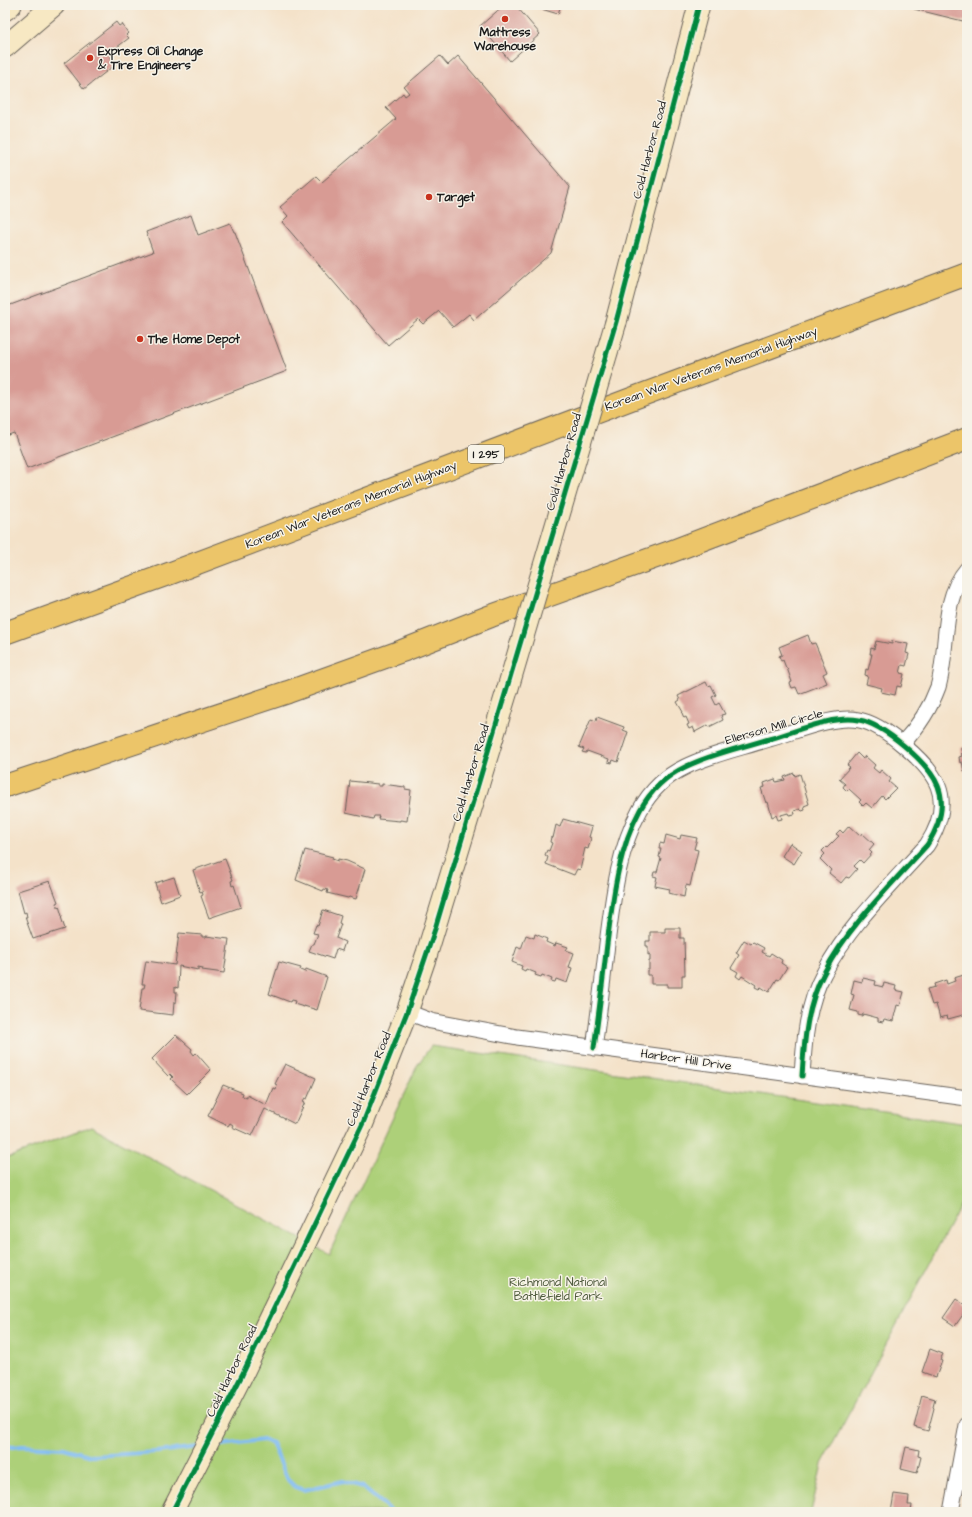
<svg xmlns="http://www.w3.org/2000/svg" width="972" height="1517" viewBox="0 0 972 1517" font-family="'Architects Daughter',sans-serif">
<rect width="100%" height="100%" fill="#f7f3e8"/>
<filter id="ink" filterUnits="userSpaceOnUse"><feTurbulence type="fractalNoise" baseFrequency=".025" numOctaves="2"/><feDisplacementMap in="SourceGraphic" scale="8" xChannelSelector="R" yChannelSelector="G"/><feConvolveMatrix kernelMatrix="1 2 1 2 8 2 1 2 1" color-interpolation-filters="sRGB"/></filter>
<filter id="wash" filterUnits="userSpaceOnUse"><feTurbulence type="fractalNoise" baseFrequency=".012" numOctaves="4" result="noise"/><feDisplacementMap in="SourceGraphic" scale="16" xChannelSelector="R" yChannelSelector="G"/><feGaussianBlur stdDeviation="0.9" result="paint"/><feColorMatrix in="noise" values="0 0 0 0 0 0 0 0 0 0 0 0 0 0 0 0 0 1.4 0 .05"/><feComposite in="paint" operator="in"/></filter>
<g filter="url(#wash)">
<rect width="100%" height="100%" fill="#f4e2c9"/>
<path fill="#add079" stroke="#64764a" d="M431,1046l536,78v69l-145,271 -11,48h-806v-353l86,-33 238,128 89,-190z"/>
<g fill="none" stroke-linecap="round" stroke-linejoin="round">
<path stroke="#82bdf4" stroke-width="4" d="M5,1445l7,2 10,-1 42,2 28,8 65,-4 42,-5
M213,1446l50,-6 9,3 16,37 7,7 9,3 39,-9 19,6 31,25"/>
</g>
<g id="blocks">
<path fill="#d89b94" d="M504,5h13v2l23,27 -30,27 -30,-35z
M528,5h33l-3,9z
M915,5h52v17l-53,-13z
M116,22l3,4 3,-2 6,9 -2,2 3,3 -21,16 8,10 -32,25 -20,-26z
M440,56l8,9 10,-9 112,131 -19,66 -77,67 -5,-6 -16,13 -14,-16 -16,13 -5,-5 -30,26 -106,-123 6,-6 -8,-9 36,-31 6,6 74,-63 -10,-11 17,-15 2,3 4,-3 -5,-6z
M191,215l7,20 32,-12 4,9h1l52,139 -260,98 -13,-36 -9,3v-129l148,-55 -7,-20z
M808,635l3,9 4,-1 12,29 -4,2 4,9 -28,11 -3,-7 -4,1 -2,-5 2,-1 -5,-14h-1l-3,-8 -2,1 -2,-5 3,-1 -3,-8z
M876,641l16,3v-3l16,3 -2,9 3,1 -3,12 -4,-1 -2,8 4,1 -3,13 -4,-1 -2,9 -14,-3 1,-4 -16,-4 2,-8 -3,-1 1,-6 2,1 4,-16h-2l1,-6 3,1z
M706,682l2,4 3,-1 5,10 -4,2 4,8 3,-2 6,11 -4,1 2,5 -14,7 -1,-2 -13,7 -2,-5 -4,2 -2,-4 2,-1 -3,-7 -2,1 -2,-5 1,-1 -6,-10 3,-2 -2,-4z
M597,717l27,10 -1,3 5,2 -10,30 -5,-2 -1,3 -4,-1 1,-3 -22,-8 -1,2 -4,-1 2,-3 -5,-2 12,-28 5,2z
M967,747v23l-3,1 -2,-9 -2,1 -1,-6 3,-1 -1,-8z
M857,753l6,6 2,-3 10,9 -2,3 6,5 2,-3 10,9 -2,3 7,6 -11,11 -3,-3 -10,12 -6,-5 -3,3 -4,-4 2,-2 -12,-11 -2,2 -4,-4 2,-3 -6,-5 11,-12 -3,-2z
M794,773l1,3 5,-2 9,30 -5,2 1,4 -3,1 -2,-2 -6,2 1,3 -6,1 -1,-2 -7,2 1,4 -4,1 -2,-5 -4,2 -4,-15 -2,1 -5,-15 4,-1 -1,-4 11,-4 1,3 9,-2 -1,-3z
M350,781l28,3v2h4v-2l23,3v2l6,1 -4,31 -7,-1v1l-22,-2 1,-3h-5l-1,3 -27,-6z
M563,819l29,8 -3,10 2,1 -3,11 -3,-1 -5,22 -3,-1 -3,6 -28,-11 2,-7 -3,-2 2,-5 2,1 3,-8 -2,-1 1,-5 2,1 3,-13 4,2z
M849,826l11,10 2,-3 12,11 -5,6 3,3 -9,10 -3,-3 -6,6 3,3 -8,9 -3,-1 -5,6 -12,-10 2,-3 -11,-11 5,-5 -3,-3 4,-4 1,1 12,-12 -3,-2 4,-4 3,3z
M666,835l14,4 1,-4 16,3 -3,11 4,1 -8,36 -4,-1 -2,12 -15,-4 1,-4 -15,-3 2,-9 -4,-1 1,-4h3l4,-14 -2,-1 2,-8h-2l1,-6 4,1z
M790,843l12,8 -8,13 -12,-8z
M305,850l28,7 -1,2 6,2v-2l9,2 18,8 -9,30 -7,-2 -1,1 -21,-5 1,-3 -4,-1 -1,2 -27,-11z
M225,859l8,21 -2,1 1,5 2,-1 7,22 -32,11 -8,-22 2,-1 -1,-4 -2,1 -7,-22z
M174,877l6,18 -19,7 -6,-19z
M50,881l8,21 -2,1 1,3h2l3,10 -1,1 4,12 -32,10 -8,-22h2l-1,-5 -2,1 -6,-22z
M323,910l18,6 -2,7 2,1 -5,14 9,4 -3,9 -6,-2 -3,10 -24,-8 3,-7h2l4,-10 -5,-1 3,-8 2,1z
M665,928h15v10h4l1,37h-3v12h-15v-3h-16v-9h-4v-5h2v-9h1v-7l-2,1v-9h-2v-5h4v-9h15z
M179,933l23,2v2h4v-1l23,3 -5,34 -22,-3 1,-2 -5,-1v3l-19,-4 -1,22 -3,-1v5h2l-1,11 -2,-1 -1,13 -34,-4 3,-23h2l1,-4h-3l4,-23 29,4z
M535,934l12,5 -1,3 9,4 1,-3 12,4 -2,3 8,3 -5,14 3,1 -5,15 -11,-4 -1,3 -4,-1 1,-2 -10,-4 -1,2 -6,-2 1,-2 -10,-4 -1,2 -4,-2 1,-3 -10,-4 5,-15 4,2 5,-14 8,3z
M744,940l7,4 2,-2 11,6 -2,4 7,4 2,-3 11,7 -1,3 6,4 -8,13 -2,-1 -8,13 -8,-5 -2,2 -4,-2 1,-2 -14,-9 -2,3 -4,-3 2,-4 -7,-4 8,-13 -3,-2z
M279,962l22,6 -1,2 5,2 1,-3 21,8 -10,33 -13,-4v1l-10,-3 1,-3 -4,-1 -1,2 -21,-8z
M967,974v40l-19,5 -1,-3 -7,2 -4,-14 -4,1 -5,-16 8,-2 -1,-3 12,-4 1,4 8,-3 -1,-3z
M863,978l13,3 -1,4 8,2 1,-4 12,3 -1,4 9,2 -4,14 -3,-1 -4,16 -9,-2 -1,3 -5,-1v-3l-15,-4 -1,2 -4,-1v-3l-8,-2 4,-15 -3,-1 3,-14 8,2z
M176,1035l16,14 -1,2 3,4 2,-2 15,17 -24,24 -16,-15 2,-2 -3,-3 -2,2 -16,-17z
M285,1064l31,14 -9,21 -2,-1 -2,3 2,1 -10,22 -30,-15 -13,27 -20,-9 1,-2 -3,-2 -2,3 -20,-10 15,-31 20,8 -1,3 5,2v-3l19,10 7,-17 3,1 1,-4 -2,-1z
M956,1299l11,8v2l-12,17 -12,-8z
M930,1349l13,5 -3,6 2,1 -6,16 -14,-5z
M922,1395l13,4 -2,8 1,1 -6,23 -14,-4z
M906,1447l13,3 -1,6 3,1 -4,16 -16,-4z
M894,1494l15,2 -1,9h4l-1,7h-20z"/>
</g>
</g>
<g filter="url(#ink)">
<use href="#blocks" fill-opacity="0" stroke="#686159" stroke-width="1"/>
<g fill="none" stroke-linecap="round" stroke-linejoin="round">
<g stroke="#686159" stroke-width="17">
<path id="minor" d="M902,744c16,-17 28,-35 36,-57 11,-37 2,-87 29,-118
M407,1012l24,9 86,16 450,61
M594,1048c5,-35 9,-70 13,-104 6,-46 11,-94 33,-134 10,-18 26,-34 45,-43 26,-13 56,-19 84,-28 26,-7 63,-24 90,-19 24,4 70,43 79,66 8,20 0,42 -11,59 -35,39 -79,81 -103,128 -17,31 -20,69 -22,103
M951,1512l16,-87"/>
</g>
<g stroke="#686159" stroke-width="23">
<path id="secondary" d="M5,10l6,-5
M5,47l49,-42
M616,322l83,-317
M172,1512l70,-137 121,-252 44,-111 20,-59 80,-262"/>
</g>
<g stroke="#686159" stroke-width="24">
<path id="motorway" d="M5,633l166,-60 468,-177 328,-122
M5,786l283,-94 114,-41 89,-35 179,-64 297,-113"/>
</g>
<use href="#minor" stroke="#fff" stroke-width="15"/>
<use href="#secondary" stroke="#f7e8c3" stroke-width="21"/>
<use href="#motorway" stroke="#ecc569" stroke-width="22"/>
<g stroke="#686159" stroke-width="23" stroke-linecap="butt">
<path id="secondary-bridge" d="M507,691l109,-369"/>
</g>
<use href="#secondary-bridge" stroke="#f7e8c3" stroke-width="21"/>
<g stroke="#f7f3e8" stroke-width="8">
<path id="cycleway" d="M594,1048c5,-35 9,-70 13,-104 6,-46 11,-94 33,-134 10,-18 26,-34 45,-43 26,-13 56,-19 84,-28 26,-7 63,-24 90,-19 24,4 70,43 79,66 8,20 0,42 -11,59 -35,39 -79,81 -103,128 -17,31 -20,69 -22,103
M172,1512l70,-137 121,-252 44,-111 28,-83 181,-607 83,-317"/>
</g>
<use href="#cycleway" stroke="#00873e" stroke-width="5"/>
</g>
</g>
<g fill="#c8321e" stroke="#f7f3e8" stroke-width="1.5">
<circle cx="505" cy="19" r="4"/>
<circle cx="90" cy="58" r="4"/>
<circle cx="429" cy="197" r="4"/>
<circle cx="140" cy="339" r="4"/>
</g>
<g text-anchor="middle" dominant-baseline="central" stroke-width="3" stroke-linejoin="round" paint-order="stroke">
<rect fill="#f7f3e8" stroke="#5e5c59" stroke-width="1" x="468" y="445" width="36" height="18" rx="3"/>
<g font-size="11" font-weight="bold" fill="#1c1c1c">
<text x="486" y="454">I 295</text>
</g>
<g font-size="12" font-weight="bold" fill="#1c1c1c" stroke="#f7f3e8" text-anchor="start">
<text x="505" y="32" text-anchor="middle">Mattress<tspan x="505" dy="14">Warehouse</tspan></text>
<text x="98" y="51">Express Oil Change<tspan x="98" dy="14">&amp; Tire Engineers</tspan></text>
<text x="437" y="197">Target</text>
<text x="148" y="339">The Home Depot</text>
</g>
<g font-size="12" fill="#1c1c1c" stroke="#f7f3e8">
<text transform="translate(650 150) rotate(-75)">Cold Harbor Road</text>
<text transform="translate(711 369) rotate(-20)">Korean War Veterans Memorial Highway</text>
<text transform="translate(564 462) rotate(-74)">Cold Harbor Road</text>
<text transform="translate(351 505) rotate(-21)">Korean War Veterans Memorial Highway</text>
<text transform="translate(774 727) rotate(-16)">Ellerson Mill Circle</text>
<text transform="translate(471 773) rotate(-73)">Cold Harbor Road</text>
<text transform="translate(686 1060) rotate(8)">Harbor Hill Drive</text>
<text transform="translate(369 1079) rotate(-68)">Cold Harbor Road</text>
<text transform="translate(232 1371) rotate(-64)">Cold Harbor Road</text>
</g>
<g font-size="12" fill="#4f5b3d" stroke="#f7f3e8">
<text x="558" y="1282">Richmond National<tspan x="558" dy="14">Battlefield Park</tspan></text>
</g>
</g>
<rect width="972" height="1517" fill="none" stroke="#f7f3e8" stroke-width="20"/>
</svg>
